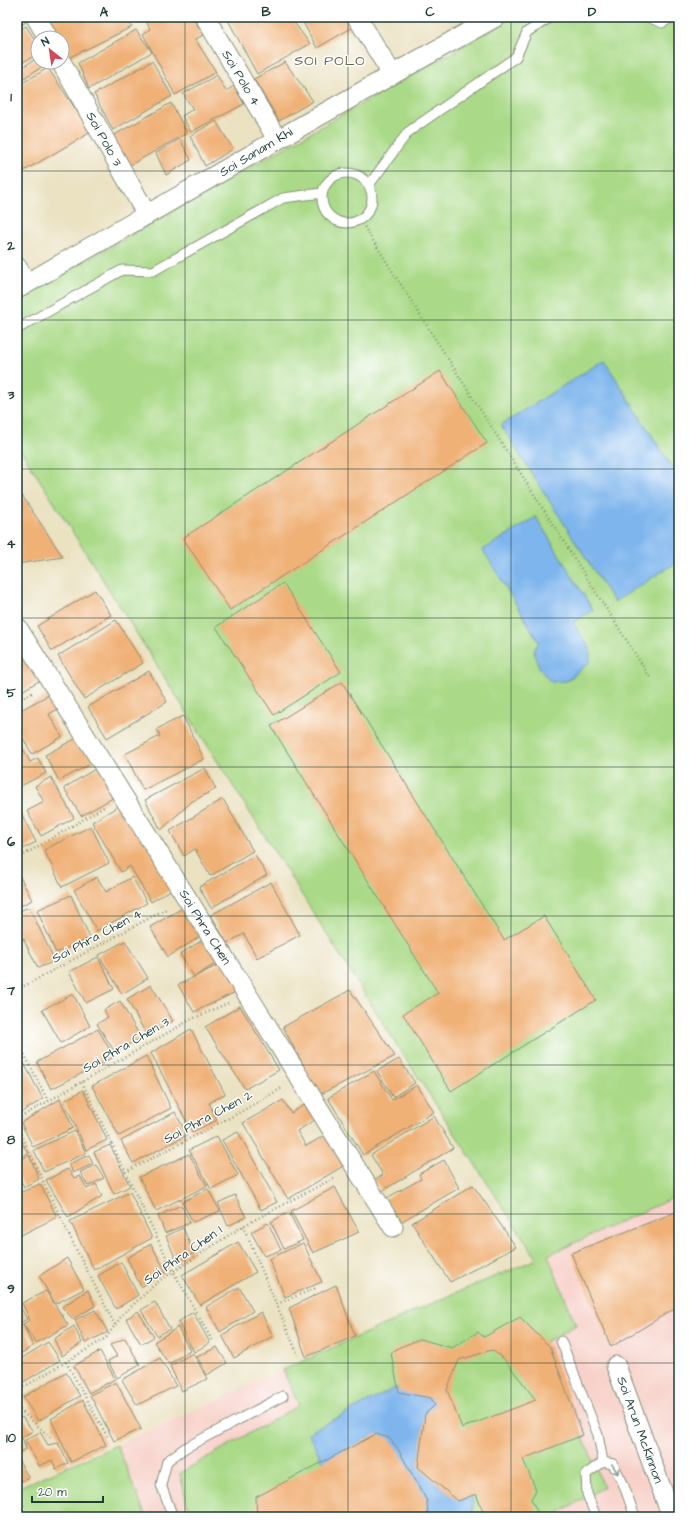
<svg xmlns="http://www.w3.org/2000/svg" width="696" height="1534" viewBox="0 0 696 1534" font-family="'Architects Daughter',sans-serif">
<rect width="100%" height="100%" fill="#fff"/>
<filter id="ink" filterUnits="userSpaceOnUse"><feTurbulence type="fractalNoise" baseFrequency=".025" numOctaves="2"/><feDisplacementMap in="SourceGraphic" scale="8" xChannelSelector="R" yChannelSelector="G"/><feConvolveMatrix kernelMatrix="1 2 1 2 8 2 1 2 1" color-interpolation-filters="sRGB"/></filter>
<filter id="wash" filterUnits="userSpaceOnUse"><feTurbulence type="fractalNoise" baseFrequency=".012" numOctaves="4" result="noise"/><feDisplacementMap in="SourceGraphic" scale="16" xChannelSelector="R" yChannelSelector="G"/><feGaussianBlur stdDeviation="0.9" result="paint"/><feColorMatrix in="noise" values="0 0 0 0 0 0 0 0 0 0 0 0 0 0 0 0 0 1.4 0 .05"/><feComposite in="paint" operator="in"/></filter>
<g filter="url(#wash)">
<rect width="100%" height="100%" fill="#ebe2c2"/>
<path fill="#f7d1c9" d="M679,1195v322h-662v-29l100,-43 329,-148 102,-42z"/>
<path fill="#aada88" stroke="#648c5e" d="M514,17h165v1178l-131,60 28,70 -33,18 61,144 -44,25 1,5h-371l-10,-44 119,-68 -16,-35 163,-73 91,-38 -144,-220 -376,-595v-144z
M117,1445l29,72h-129v-29z"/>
<path fill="#7eb5ed" stroke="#4e7990" d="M604,360l75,118v83l-65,41 -113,-177z
M536,517l57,93 -20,13 17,25v14l-23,19 -16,1c-10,-10 -15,-18 -17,-32l5,-8 -56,-92z
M395,1388l41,6 36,106 2,17h-180l32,-49 -18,-35z"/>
<g id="blocks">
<path fill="#f0b177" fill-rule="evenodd" d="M17,17h6l3,5 -9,5z
M44,17h83l5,10 -64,31 -6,-11v-9h-6z
M144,17h48l12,18 -9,4 21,33 -41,23 -32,-61 7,-5z
M232,17h58l20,27 -53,30 -29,-54z
M300,17h47l6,10 -36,21z
M26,26l12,19v9l-21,11v-33z
M136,30l16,22 -63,37 -11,-26z
M38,58v4h7l2,2 -30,18v-12z
M152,61l20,35 -59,34 -19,-36z
M285,62l28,39 -34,20 -25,-42z
M48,68l43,64 -74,43v-89z
M217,75l9,16 8,-5 10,18 -53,28 -9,-16 11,-7 -10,-15z
M171,103l16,30 -62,35 -16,-30z
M216,121l17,28 -28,17 -15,-30z
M180,139l11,21 -25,15 -10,-22z
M440,371l47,72 -257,167 -47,-72z
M17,488l46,69 -46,7z
M283,583l58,89 -67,43 -58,-88z
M95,590l16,25 -59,36 -15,-25z
M116,620l27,43 -59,36 -26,-43z
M17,637l25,42 -25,15z
M149,671l18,31 -60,36 -19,-31z
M342,682l162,258 40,-24 52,84 -145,91 -48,-77 35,-21 -167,-267z
M54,692l8,15 -13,7 13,23 -30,17 -15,-26v-16z
M183,716l21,43 -61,31 -18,-36 35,-18 -3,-7z
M82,735l14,26 -37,20 -14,-26z
M17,737l13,25 8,-4 8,15 -29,15z
M100,766l18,29 -37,21 -17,-28z
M205,768l11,21 -25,13 -30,28 -16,-30z
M51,777l23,41 -33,18 -14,-25 17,-9 -9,-16z
M223,799l30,52 -43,25 -15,-27 -11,7 -14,-25z
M124,803l50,85 -23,14 -21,-36 -9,6 -29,-50z
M17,806l19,36 -19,10z
M91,826l18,37 -47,24 -18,-37z
M255,855l12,20 -56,33 -12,-21z
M17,871l15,29 -15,8z
M97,877l9,15 26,-15 15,26 -50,28 -23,-41z
M271,882l29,53 -43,23 -13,-24 -17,9 -16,-28z
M71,895l19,43 -34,15 -19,-43z
M186,906l18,28 -36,23 -18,-30z
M29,907l26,54 -17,7 -15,-30 -6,3v-29z
M206,938l14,23 -26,16 -14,-23z
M125,941l23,37 -26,16 -23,-39z
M98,957l16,32 -28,14 -17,-31z
M226,961l16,28 -48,23 -16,-27z
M151,985l22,36 -26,15 -20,-37z
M350,990l45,66 -76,39 -36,-68z
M73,994l17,32 -29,17 -19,-33z
M120,1001l21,37 -26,14 -18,-28 11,-7 -4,-7z
M240,1006l39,64 -34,19 -40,-62z
M98,1029l16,28 -63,32 -14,-27z
M191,1029l34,65 -16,9 8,17 -25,12 -41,-79z
M17,1050l26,49 -26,16z
M146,1056l25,52 -52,28 -27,-50z
M399,1059l16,24 -22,14 -16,-26z
M374,1071l18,29 25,-15 17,27 -71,43 -35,-57z
M83,1090l24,50 -21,10 -22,-49z
M60,1099l13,29 -40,19 -12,-24z
M283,1100l8,13 18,-11 9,16 -21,13 9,15 21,-12 18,31 -57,34 -45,-76z
M175,1112l12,23 -54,28 -12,-22z
M434,1116l19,32 -71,43 -8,-11 9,-5 -12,-20z
M75,1131l11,22 -42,19 -10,-22z
M238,1132l39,70 -16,8 -39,-70z
M17,1135l11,18 -11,6z
M217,1136l21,39 -27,14 -22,-39z
M110,1145l20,41 -16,8 -20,-42z
M189,1154l18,32 -51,25 -17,-34z
M29,1155l10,24 -15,8 -7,-14v-12z
M89,1155l4,9 -20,9 -4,-9z
M444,1160l15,28 -60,35 -14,-24 36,-20 -2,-5z
M96,1165l8,13 -16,8 -8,-14z
M68,1169l6,9 6,-2 7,13 9,-5 6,12 -34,21 -22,-37z
M40,1184l17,33 -36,18 -4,-7v-34z
M473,1185l43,62 -66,35 -38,-59z
M335,1187l24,45 -46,21 -22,-42z
M208,1189l12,22 -27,11 -11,-20z
M130,1192l22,46 -58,32 -24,-49z
M235,1195l11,22 -18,9 -10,-23z
M181,1205l9,18 -25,10 -7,-17z
M679,1211v95l-68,41 -40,-94z
M289,1212l14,28 -19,9 -13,-27z
M268,1223l13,27 -17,6 -13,-24z
M183,1228l11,25 -17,9 -11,-26z
M238,1242l18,30 -56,33 -18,-30z
M303,1243l19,39 -37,15 -16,-38z
M151,1244l15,28 -25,15 -14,-29z
M67,1258l17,31 -29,15 -16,-28z
M121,1262l17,33 -22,14 -18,-33z
M336,1285l19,51 -49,21 -17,-49z
M239,1287l14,24 -33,21 -14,-25z
M88,1290l7,16 -22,13 -11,-12z
M46,1291l22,34 -32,18 -13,-19 7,-4 -8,-17z
M155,1302l15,27 -13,7 -16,-26z
M19,1305l8,14 -10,6v-19z
M95,1310l13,22 -23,11 -10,-23z
M138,1311l16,26 -13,7 -15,-25z
M193,1312l17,31 -16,9 -16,-30z
M261,1312l12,24 -39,22 -12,-23z
M520,1317l30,30 33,88 -60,24 13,31 -5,9 9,18h-55l-9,-23 -18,7 -40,-34 7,-53 10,-9 -4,-7 -32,-6 -8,-39 7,-5 22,-9 32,9 26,-16 6,5zM492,1350l12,9 32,41 -74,28 -15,-38 12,-30z
M23,1324l10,22 -16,10v-28z
M74,1326l8,17 -20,13 -8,-17z
M178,1327l12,24 -21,13 -15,-22z
M125,1338l15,27 -23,13 -9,-17 9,-5 -7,-11z
M48,1342l12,18 -43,26v-25z
M217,1347l10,16 -20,12 -10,-18z
M100,1351l15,28 -26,14 -15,-27z
M193,1353l14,26 -25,12 -12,-25z
M160,1358l16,28 -39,19 -15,-25z
M66,1372l14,24 -42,25 -15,-24z
M116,1382l25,47 -27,12 -24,-46z
M83,1400l23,45 -35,17 -20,-43z
M22,1417l11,14 -11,6 4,12 -9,4v-34z
M40,1432l8,13 10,-2 10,20 -12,6 -4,-9 -13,6 -14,-26z
M376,1434l13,4 9,11 29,52 1,16h-171l-1,-20z
M17,1458l12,20 -12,5z"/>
</g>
</g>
<g filter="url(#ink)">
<use href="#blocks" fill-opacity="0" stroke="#85907b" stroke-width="1"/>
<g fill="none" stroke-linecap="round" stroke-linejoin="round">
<g stroke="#85907b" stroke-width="11">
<path id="lane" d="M648,17l14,6 11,-6
M322 198a25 25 0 1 1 50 0a25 25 0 1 1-50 0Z
M369,185l39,-53 108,-75 11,-25 24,-15
M17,329l105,-59 31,1 130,-73 39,-5
M561,1341l37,94 5,27
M173,1517l-12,-32 6,-24 18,-13 98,-52
M596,1517l-9,-23 -1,-20 17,-12 10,2 10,19 12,34"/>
</g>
<g stroke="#85907b" stroke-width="21">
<path id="street" d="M36,17l12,21
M205,17l72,122
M357,17l35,57
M61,62l86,153
M17,267l10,16
M17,289c160,-91 318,-184 479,-272
M17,627l376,600
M616,1366l56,151"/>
</g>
<path stroke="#85907b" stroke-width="2.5" stroke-dasharray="1 3" stroke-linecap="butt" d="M360,220l291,459
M17,701l15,-8
M17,859l87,-52
M17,990l151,-82
M17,1040l31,61
M82,1082l91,189 40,71
M17,1119l173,-99 38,-17
M17,1127l58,120 40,78
M125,1172l110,-57 47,-27
M243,1226l55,129
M277,1304l39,-16
M66,1362l41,74
M17,1391l89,-53 17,-24 36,-33 84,-55 93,-49
M17,1407l34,31"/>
<use href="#lane" stroke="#fff" stroke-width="9"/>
<use href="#street" stroke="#fff" stroke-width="19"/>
</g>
<defs><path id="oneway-shaft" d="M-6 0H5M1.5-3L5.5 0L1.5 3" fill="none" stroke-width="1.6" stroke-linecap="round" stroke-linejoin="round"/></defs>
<use stroke="#8f9e9a" href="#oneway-shaft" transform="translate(615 1469) rotate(58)"/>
</g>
<path fill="none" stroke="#1f3d34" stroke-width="1" stroke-opacity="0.55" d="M185,17v1500M348,17v1500M511,17v1500M17,171h662M17,320h662M17,469h662M17,618h662M17,767h662M17,916h662M17,1065h662M17,1214h662M17,1363h662"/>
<g text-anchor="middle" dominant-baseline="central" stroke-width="3" stroke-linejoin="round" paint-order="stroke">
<g font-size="13" fill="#1f3d34" stroke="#fff">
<text transform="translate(241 78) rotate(59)">Soi Polo 4</text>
<text transform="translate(104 139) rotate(61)">Soi Polo 3</text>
<text transform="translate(256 152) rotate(-31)">Soi Sanam Khi</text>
<text transform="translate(205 927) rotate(58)">Soi Phra Chen</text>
<text transform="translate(97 936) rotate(-28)">Soi Phra Chen 4</text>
<text transform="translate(126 1045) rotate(-30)">Soi Phra Chen 3</text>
<text transform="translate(208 1117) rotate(-28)">Soi Phra Chen 2</text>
<text transform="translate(183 1255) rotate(-35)">Soi Phra Chen 1</text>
<text transform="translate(640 1430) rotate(70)">Soi Arun McKinnon</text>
</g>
<g font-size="14" letter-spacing="1" fill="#68664b" stroke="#fff">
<text x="330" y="61">SOI POLO</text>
</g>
</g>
<rect width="696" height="1534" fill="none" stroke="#fff" stroke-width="44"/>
<g transform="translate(50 50) rotate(330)"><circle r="19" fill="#ffffff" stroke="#a5b1ae"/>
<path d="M0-3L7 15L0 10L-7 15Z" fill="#d1495b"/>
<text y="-6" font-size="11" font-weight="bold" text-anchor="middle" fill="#1f3d34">N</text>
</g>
<path d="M32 1496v6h71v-6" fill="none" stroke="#1f3d34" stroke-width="2"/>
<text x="38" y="1496" font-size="12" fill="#1f3d34" stroke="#ffffff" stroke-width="3" paint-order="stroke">20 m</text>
<rect x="22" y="22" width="652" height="1490" fill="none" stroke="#1f3d34" stroke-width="1.5"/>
<g font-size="13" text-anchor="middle" font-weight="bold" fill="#1f3d34">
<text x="104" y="16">A</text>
<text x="266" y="16">B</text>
<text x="430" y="16">C</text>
<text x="592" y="16">D</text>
<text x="11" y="101">1</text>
<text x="11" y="250">2</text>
<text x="11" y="399">3</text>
<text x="11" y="548">4</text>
<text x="11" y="697">5</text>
<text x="11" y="846">6</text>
<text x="11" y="995">7</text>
<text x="11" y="1144">8</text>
<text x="11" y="1293">9</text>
<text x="11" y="1442">10</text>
</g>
</svg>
